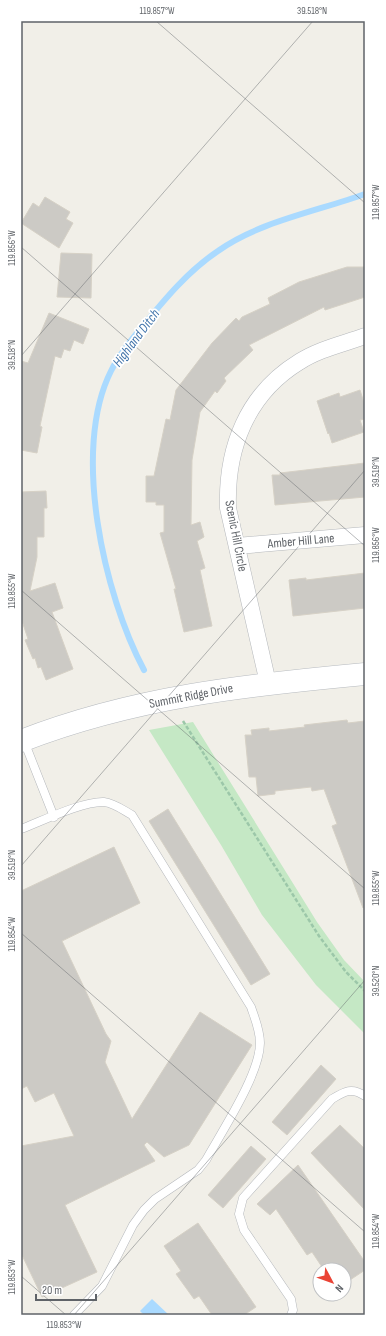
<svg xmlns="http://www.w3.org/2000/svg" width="386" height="1336" viewBox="0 0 386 1336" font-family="'Sofia Sans Condensed',sans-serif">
<rect width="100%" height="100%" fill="#f1efe8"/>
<path fill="#c5e8c5" d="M193,722l124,200 27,38 21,22v52l-49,-49 -54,-70 -41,-70 -72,-115z"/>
<path fill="#aadaff" d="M152,1299l17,16h-25l-4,-4z"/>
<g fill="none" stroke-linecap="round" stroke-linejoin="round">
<path stroke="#aadaff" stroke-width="6" d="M144,670c-40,-75 -73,-220 -33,-299 8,-16 20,-31 31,-44 23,-28 46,-56 76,-76 40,-29 100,-40 147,-57"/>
</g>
<path fill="#cccac5" stroke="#d6d1c6" d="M45,197l25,15 -4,7 7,4 -14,25 -38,-25 12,-20 6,4z
M61,253l31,1 -1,44 -34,-1z
M347,267h18v30l-40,13 -1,-3 -75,38 4,5 -29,28 2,3 -9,12 -2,-2 -15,21 -8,48 -1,65 9,-3 4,15 -7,4 8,27 -5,2 12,56 -28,6 -10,-43h2l-16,-56 4,-1v-27h-8v-3h-10v-26h8l12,-57 4,1 6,-30 36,-47 24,-25 3,3 3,-4 28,-13 -2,-6 31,-16z
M49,313l40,16 -6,15 -9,-4 -4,11 -6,-2 -3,9 -6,-2 -15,70 2,1 -5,26 -16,-3v-89l7,2z
M360,390l5,16v13l-5,1 4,12 -32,11 -3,-10 -1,1 -11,-33 22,-8 1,4z
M365,463v34l-90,8 -3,-30h8v-2z
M46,491l1,17h-3v29h-7v20l-7,34 25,-8 8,25 -11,4 21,57 -27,11 -5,-13 -3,1 -3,-10 -2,1 -8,-19 3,-1 -7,-21v-126z
M365,573v35l-72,8 -4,-36 17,-2v2z
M347,720l1,3 17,-2v186l-2,1 -31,-82 5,-2 -13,-35 -12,2 -1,-4 -36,4v3l-17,2 -2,-19h-7l-4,-42h7l-1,-5 18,-2v3l36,-4 -1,-2z
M168,809l102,165 -19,11 -102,-164z
M114,847l26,56 -78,38 44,93 5,7 -6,21 27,57 68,-107 52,33 -63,100 -25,12 -17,-15 -3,3 11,16 -90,44 32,67 -55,25 -21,-44v-107l53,-10 -20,-43 -19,9 -8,-16 -6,3v-198z
M321,1065l15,14 -49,56 -15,-13z
M340,1125l25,24v61l-54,-57z
M251,1146l15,13 -43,49 -15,-13z
M298,1165l67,97v8l-21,14v-14h-20l-12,-18 -5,3 -31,-46 -6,6 -13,-11z
M198,1223l58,84 -12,8h-32l-13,-19 -5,3 -18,-25 5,-3 -17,-25z"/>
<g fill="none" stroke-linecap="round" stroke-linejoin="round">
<g stroke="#b5b8bc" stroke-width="9">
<path id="lane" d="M24,741l30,76
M21,829c21,-8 62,-28 83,-27 10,1 19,8 28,13l119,192c4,12 9,23 9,36 0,31 -38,88 -54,117l-8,10 -43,29 -11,11 -11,15 -31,61 -28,29
M291,1315l2,-5 -2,-11 -47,-69 -5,-16 4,-16 89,-99c13,-8 20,-12 33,-3"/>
</g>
<g stroke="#b5b8bc" stroke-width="17">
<path id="street" d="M237,546l128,-11
M268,683l-40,-175c-2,-60 19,-114 71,-146 20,-13 44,-18 66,-26"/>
</g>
<g stroke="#b6babf" stroke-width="23">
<path id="secondary" d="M21,741c113,-44 225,-56 344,-67"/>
</g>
<path stroke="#9cc7a9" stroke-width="2.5" stroke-dasharray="4 2" stroke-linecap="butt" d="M183,721l136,215 27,36 19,19"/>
<use href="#lane" stroke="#fff" stroke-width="8"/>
<use href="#street" stroke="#fff" stroke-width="16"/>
<use href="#secondary" stroke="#fff" stroke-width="22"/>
</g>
<path fill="none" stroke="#5f6368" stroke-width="1" stroke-opacity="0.45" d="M156,21l209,182M21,247l344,299M21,356l292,-335M21,590l344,299M21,866l344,-396M21,933l344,299M21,1276l45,39M74,1315l291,-335"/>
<g text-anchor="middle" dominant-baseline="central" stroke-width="3.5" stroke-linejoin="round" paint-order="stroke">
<g font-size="13" fill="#5f6368" stroke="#fff">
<text transform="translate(236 536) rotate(79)">Scenic Hill Circle</text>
<text transform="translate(301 541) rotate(-5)">Amber Hill Lane</text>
<text transform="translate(191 696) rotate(-11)">Summit Ridge Drive</text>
</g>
<g font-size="14" font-style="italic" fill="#4174aa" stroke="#fff">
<text transform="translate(136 338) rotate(-53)">Highland Ditch</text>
</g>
</g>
<rect width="386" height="1336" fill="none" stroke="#ffffff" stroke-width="44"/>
<g transform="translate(332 1282) rotate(131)"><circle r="19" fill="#ffffff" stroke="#bfc1c3"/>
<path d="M0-3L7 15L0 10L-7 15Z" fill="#ea4335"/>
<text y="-6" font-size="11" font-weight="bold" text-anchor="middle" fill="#5f6368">N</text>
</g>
<path d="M36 1294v6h60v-6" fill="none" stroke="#5f6368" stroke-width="2"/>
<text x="42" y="1294" font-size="12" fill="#5f6368" stroke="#ffffff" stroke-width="3" paint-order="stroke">20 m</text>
<rect x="22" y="22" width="342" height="1292" fill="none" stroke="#5f6368" stroke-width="1.5"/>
<g font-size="10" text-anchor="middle" fill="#5f6368">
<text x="157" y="14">119.857°W</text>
<text x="312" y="14">39.518°N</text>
<text transform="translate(375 202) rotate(-90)" y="4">119.857°W</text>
<text transform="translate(11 248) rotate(-90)" y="4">119.856°W</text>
<text transform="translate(11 355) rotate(-90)" y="4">39.518°N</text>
<text transform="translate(375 472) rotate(-90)" y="4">39.519°N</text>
<text transform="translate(375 545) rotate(-90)" y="4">119.856°W</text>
<text transform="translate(11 591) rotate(-90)" y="4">119.855°W</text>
<text transform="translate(11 865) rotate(-90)" y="4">39.519°N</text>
<text transform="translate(375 888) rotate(-90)" y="4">119.855°W</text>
<text transform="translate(11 934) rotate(-90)" y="4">119.854°W</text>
<text transform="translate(375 981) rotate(-90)" y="4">39.520°N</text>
<text transform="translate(375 1231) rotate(-90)" y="4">119.854°W</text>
<text transform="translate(11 1277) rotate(-90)" y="4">119.853°W</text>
<text x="64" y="1328">119.853°W</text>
</g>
</svg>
